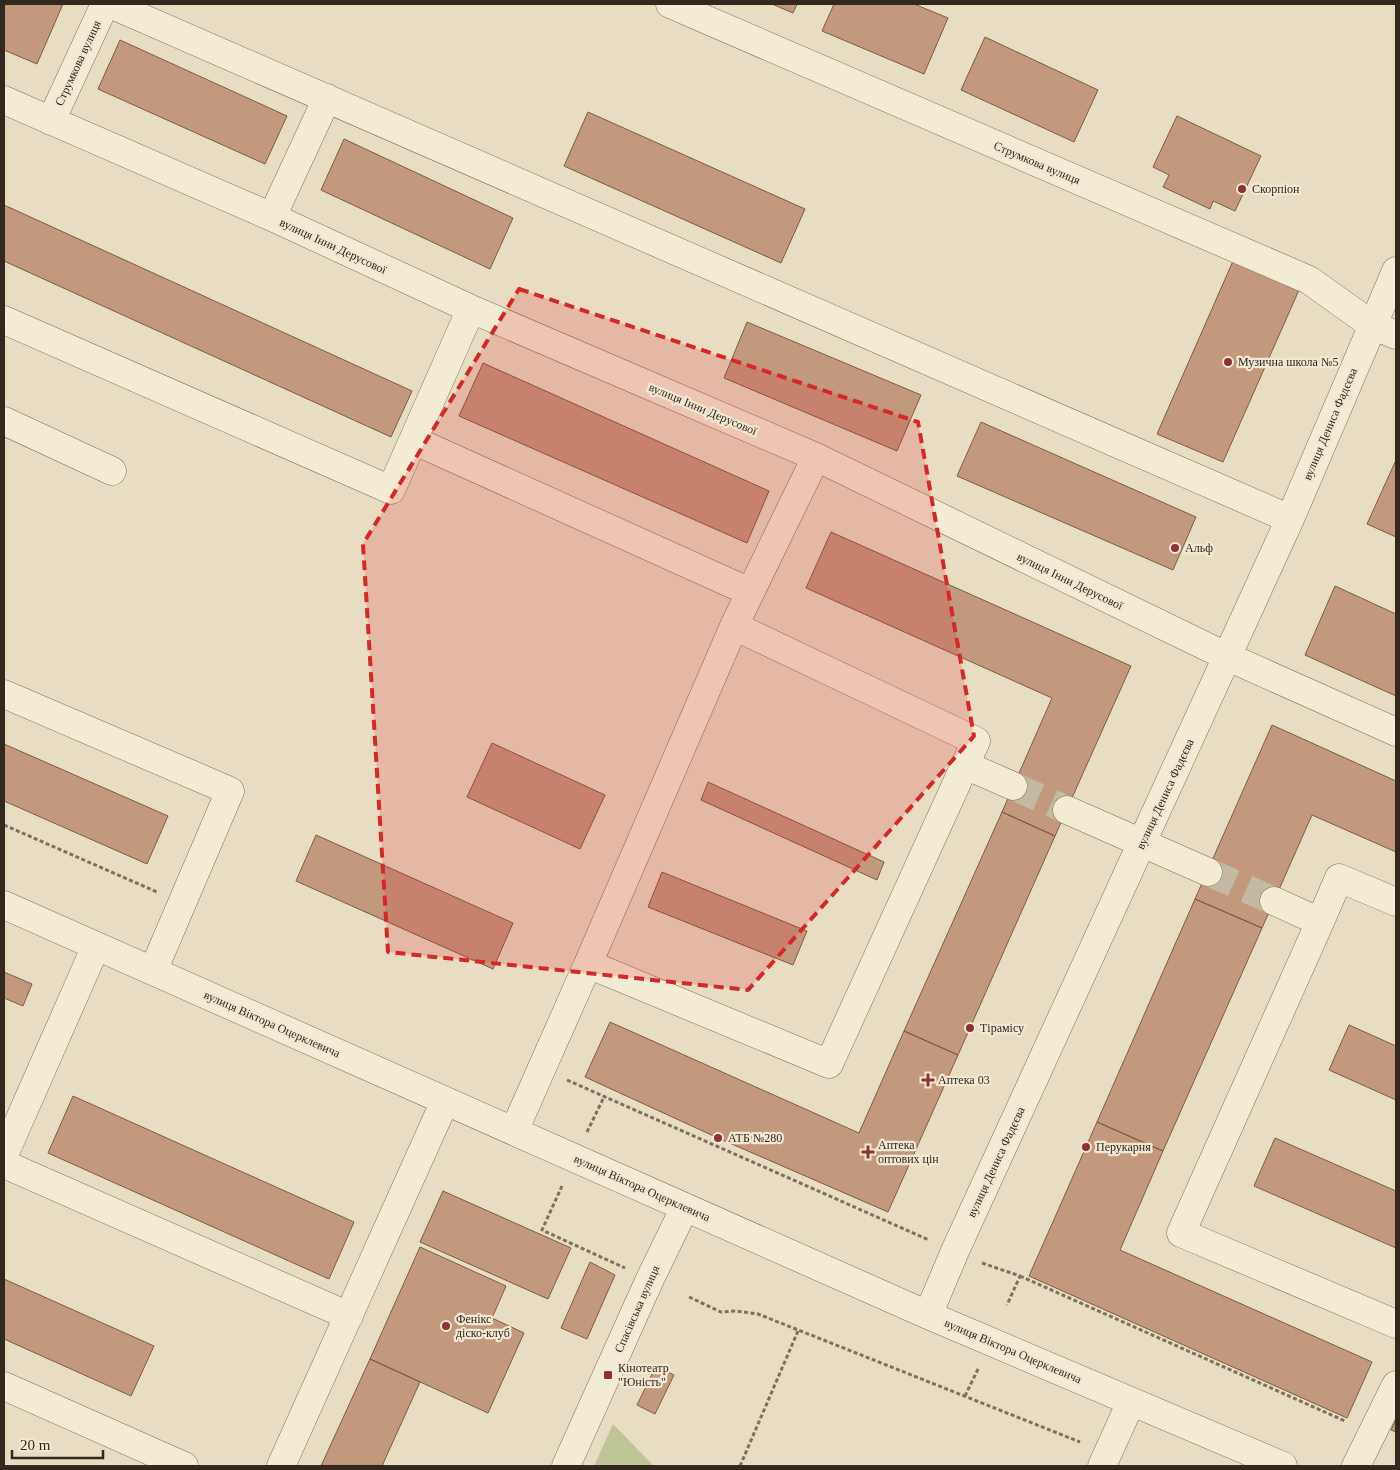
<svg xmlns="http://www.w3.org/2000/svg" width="1400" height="1470" viewBox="0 0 1400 1470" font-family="'Times New Roman',serif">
<rect width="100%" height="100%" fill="#e8ddc3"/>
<path fill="#c0c598" d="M613,1424l41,42h-60z"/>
<path fill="#c2997d" stroke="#7d5a44" d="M4,4h59l-26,60 -33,-14z
M772,4h25l-4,9z
M834,4h80l34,14 -24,56 -102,-43z
M985,37l113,53 -24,52 -113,-52z
M120,40l167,76 -22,48 -167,-75z
M588,112l217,97 -24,54 -217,-97z
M1177,116l84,40 -26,55 -22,-10 -3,8 -47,-22 6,-12 -16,-8z
M344,139l169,79 -23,51 -169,-79z
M4,205l408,186 -21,46 -387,-176z
M1233,261l66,29 -76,172 -66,-28z
M747,322l174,73 -24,56 -173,-73z
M483,363l286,128 -22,52 -288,-127z
M981,422l215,95 -23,53 -216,-94z
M1396,460v77l-29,-13z
M831,532l300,134 -76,170 -53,-24 50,-114 -246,-110z
M1335,586l61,28v82l-91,-41z
M1272,725l124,56v71l-84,-37 -50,113 -67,-29z
M492,743l113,52 -25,54 -113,-52z
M4,744l164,72 -21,48 -143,-63z
M708,782l176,80 -7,18 -176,-80z
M1002,812l53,24 -97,219 -54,-24z
M316,835l197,88 -20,46 -197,-88z
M662,872l145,59 -14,34 -145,-58z
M1195,899l67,29 -99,223 -66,-29z
M4,972l28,12 -9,22 -19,-8z
M610,1022l249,111 45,-102 54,24 -70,157 -170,-74 -133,-61z
M1349,1025l47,21v54l-67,-30z
M73,1096l281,126 -25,57 -281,-126z
M1097,1122l66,29 -43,99 252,112 -25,56 -318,-142z
M1275,1138l121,53v57l-142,-62z
M443,1191l128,57 -23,51 -128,-57z
M420,1247l86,39 -14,32 32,15 -36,80 -118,-54z
M590,1262l25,13 -28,64 -26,-11z
M4,1279l150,67 -23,50 -127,-57z
M370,1359l50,23 -38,84h-61z
M656,1366l18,9 -19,39 -18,-9z
M1396,1419v13l-5,-2z"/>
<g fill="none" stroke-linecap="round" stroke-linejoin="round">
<path stroke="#c4b9a2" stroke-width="28" stroke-dasharray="28 14" stroke-linecap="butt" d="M1013,786l54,24
M1208,872l66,29"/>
<g stroke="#806f5c" stroke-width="29">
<path id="minor" d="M110,4l1180,515
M670,4l639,276 63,45 24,10
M4,100l268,117 199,92 345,148 412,200 168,75
M51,121l54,-117
M272,217l55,-119
M4,320l387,170 80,-181
M4,421l108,50
M413,440l337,152
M816,457l-82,169 242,115 -11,24 48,21
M4,694l226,97 -77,180
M1067,810l141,62
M1274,901l46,21 -139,311 215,91
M4,905l924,410 355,151
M1320,922l19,-44 57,24
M588,964l146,-338
M514,1131l74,-167 241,100 136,-299
M4,1155l92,-209
M4,1164l345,152
M928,1315l27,-64 335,-732 106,-248
M4,1386l180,80
M281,1466l164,-365
M566,1466l84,-187 35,-72
M1102,1466l29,-64
M1356,1466l40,-81"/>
</g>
<path stroke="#806f5c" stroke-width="3" stroke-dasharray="4 2.5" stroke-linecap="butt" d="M4,825l153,67
M567,1080l362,160
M587,1132l17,-35
M562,1186l-20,44 83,38
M982,1263l38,13 -13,29
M1020,1276l325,145
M689,1297l32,15 15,-1 22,3 322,128
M965,1396l14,-29
M740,1466l58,-135"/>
<use href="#minor" stroke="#f4ebd5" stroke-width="28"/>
</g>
<path fill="#d62828" fill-opacity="0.2" stroke="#d62828" stroke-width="4" stroke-dasharray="10 6" stroke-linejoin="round" d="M519,289l399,133 56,314 -226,254 -360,-38 -25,-408z"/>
<g fill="#893334" stroke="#f1e7d2" stroke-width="2">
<circle cx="1242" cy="189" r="5"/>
<circle cx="1228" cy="362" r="5"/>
<circle cx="1175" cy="548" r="5"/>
<circle cx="970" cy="1028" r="5"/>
<path d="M925.5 1072.5h5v5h5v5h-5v5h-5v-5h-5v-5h5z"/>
<circle cx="718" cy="1138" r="5"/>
<circle cx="1086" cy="1147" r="5"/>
<path d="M865.5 1144.5h5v5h5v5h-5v5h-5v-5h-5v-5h5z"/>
<circle cx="446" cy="1326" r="5"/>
<rect x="603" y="1370" width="10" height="10" rx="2.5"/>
</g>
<g text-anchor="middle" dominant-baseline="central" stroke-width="4.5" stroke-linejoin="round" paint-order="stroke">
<g font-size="12" fill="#32281e" stroke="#f1e7d2">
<text transform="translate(78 63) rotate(-65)">Струмкова вулиця</text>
<text transform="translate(1037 163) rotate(23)">Струмкова вулиця</text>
<text transform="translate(333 246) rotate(25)">вулиця Інни Дерусової</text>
<text transform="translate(703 409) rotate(23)">вулиця Інни Дерусової</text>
<text transform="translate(1330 424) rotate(-67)">вулиця Дениса Фадєєва</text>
<text transform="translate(1070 581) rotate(26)">вулиця Інни Дерусової</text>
<text transform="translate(1165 794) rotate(-65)">вулиця Дениса Фадєєва</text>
<text transform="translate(272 1024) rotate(24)">вулиця Віктора Оцерклевича</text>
<text transform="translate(996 1162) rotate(-65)">вулиця Дениса Фадєєва</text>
<text transform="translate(642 1188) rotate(24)">вулиця Віктора Оцерклевича</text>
<text transform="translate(637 1309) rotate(-66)">Спасівська вулиця</text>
<text transform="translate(1013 1351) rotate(23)">вулиця Віктора Оцерклевича</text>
</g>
<g font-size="12" fill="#32281e" stroke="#f1e7d2" text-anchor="start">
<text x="1252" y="189">Скорпіон</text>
<text x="1238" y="362">Музична школа №5</text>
<text x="1185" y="548">Альф</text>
<text x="980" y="1028">Тірамісу</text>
<text x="938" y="1080">Аптека 03</text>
<text x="728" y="1138">АТБ №280</text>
<text x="878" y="1145">Аптека<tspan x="878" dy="14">оптових цін</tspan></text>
<text x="1096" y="1147">Перукарня</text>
<text x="456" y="1319">Фенікс<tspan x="456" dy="14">діско-клуб</tspan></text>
<text x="618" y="1368">Кінотеатр<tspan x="618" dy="14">"Юність"</tspan></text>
</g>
</g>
<rect width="1400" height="1470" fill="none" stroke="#32281e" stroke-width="10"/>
<path d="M12 1450v8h91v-8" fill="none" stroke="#32281e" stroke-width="2.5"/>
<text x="20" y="1450" font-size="15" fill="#32281e" stroke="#f1e7d2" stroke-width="4" paint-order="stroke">20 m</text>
</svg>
